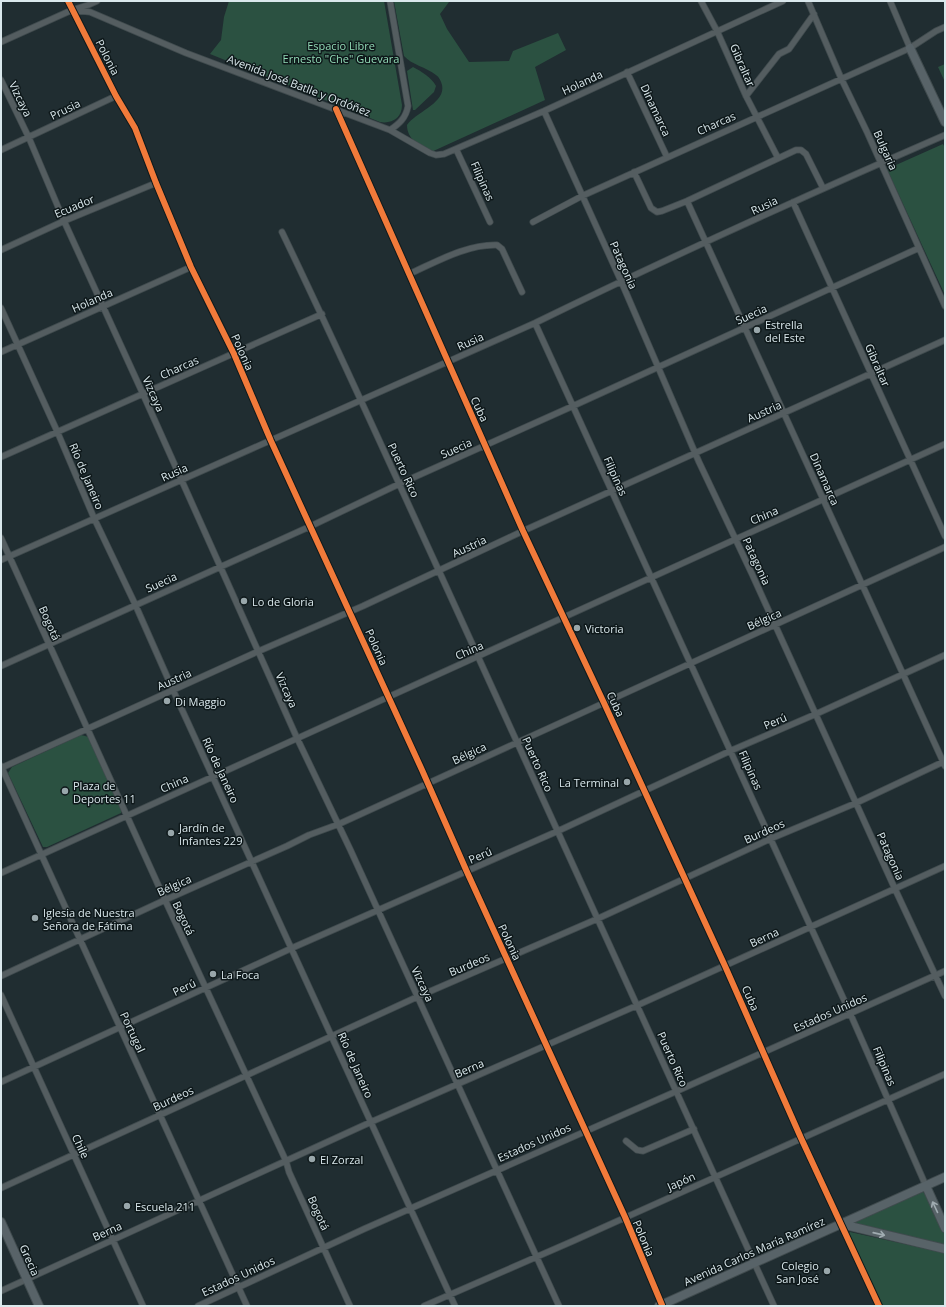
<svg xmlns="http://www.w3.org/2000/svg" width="946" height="1307" viewBox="0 0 946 1307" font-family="'Open Sans',sans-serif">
<rect width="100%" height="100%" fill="#202d31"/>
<path fill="#2b5141" d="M229,1h155l18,104c0,13 -10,19 -22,17l-170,-68 11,-14 3,-23z
M394,1h59l-4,1 -9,12 7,15 22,33 40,-1 4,-10 45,-18 8,17 -31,17 10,33 -116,53c-10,-8 -22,-14 -22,-28 9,-13 39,-22 35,-40 -1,-4 -3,-8 -6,-10 -10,-8 -24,-10 -32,-19z
M945,64v18l-7,-15z
M413,67c8,4 19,11 23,19l-2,6 -19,18h-2l-6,-39z
M943,144l2,4v147l-58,-126z
M81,735l8,2 32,72v4l-74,34h-4l-35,-74 4,-6z
M922,1191c6,4 21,37 23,45 1,3 0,6 0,9l-90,-21 1,-3z
M850,1232l95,21v53h-64l-33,-72z"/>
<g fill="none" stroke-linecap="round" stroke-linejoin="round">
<g stroke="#404b4e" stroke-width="7">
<path id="street" d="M68,1l48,95 19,32 21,55 35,84 43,87 37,87 151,329 45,102 158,345 37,88
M701,1l16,30 29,65 32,62
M808,1l33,77 26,54 78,174
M890,1l20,47
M72,10l18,2 96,41 204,77c9,-6 16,-12 18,-24l-18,-105
M1,42l71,-32 16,-5 9,-4
M627,72l40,85
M1,80l28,58 35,83 79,173 154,344 53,111 209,457
M746,96l33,-42 10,-5 25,-35
M336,109l187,422 81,172 121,263 76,172 78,168
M544,111l77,170 78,181 53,112 143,315 50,107
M390,130l40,23 6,2 8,-1 100,-43 239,-110
M456,149l34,73
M1,150l115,-54
M634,172l17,36 6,4 5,-1 25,-10 109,-51h5l5,4 17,34
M687,201l258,565
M793,202l152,334
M533,222l49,-26 328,-148 26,-17 9,-4
M282,232c54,112 105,226 157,339 112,245 224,490 335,735
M1,250l63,-29 92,-38
M409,274c27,-12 58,-30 88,-29l5,4 20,43
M1,308l56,123 37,87 41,86 38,86 282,616
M535,323l315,690 76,173
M1,352l190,-85
M1,457l321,-143
M1,538l164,362 121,261 3,11 61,134
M1,560l534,-237c135,-66 272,-128 410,-188
M1,666l310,-140 88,-42 174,-78 346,-158
M1,766l246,540
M1,768l258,-117 104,-45 160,-75 422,-191
M1,873l944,-429
M1,976l164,-76 122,-54 22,-11 30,-11c202,-92 404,-184 606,-277
M1,995l142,311
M1,1082l291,-134 266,-117 172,-80 86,-37 129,-59
M626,1141l11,9 6,1 51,-22
M1,1188l416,-191 180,-78 173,-80 86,-36 89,-42
M1,1291l370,-169 267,-117 307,-139
M198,1306l166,-77 313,-138 268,-120
M424,1306l149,-65 372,-167"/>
</g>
<g stroke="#404b4e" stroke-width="10">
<path id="secondary" d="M910,48l35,74
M926,1186l19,42
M1,1222l38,84
M841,1224l104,25
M659,1306l286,-129"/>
</g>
<use href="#street" stroke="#545d60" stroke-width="5.5"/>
<use href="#secondary" stroke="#586368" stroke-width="8"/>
<g stroke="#0e181a" stroke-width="8">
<path id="cycleway" d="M68,1l48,95 19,32 21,55 35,84 43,87 37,87 151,329 45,102 158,345 37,88
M336,109l187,422 81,172 121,263 76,172 78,168"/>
</g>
<use href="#cycleway" stroke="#f17a3a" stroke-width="6"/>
</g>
<defs><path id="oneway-shaft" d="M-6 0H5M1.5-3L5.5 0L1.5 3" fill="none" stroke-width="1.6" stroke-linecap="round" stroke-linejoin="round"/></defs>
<g stroke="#a0acb1">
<use href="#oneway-shaft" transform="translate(935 1207) rotate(-115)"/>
<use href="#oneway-shaft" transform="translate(879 1234) rotate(13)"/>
</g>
<g fill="#99a7ab" stroke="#0e181a" stroke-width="1.5">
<circle cx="757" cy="330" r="4"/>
<circle cx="244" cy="601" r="4"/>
<circle cx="577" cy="628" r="4"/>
<circle cx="167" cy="701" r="4"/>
<circle cx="627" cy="782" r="4"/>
<circle cx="65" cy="791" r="4"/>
<circle cx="171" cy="833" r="4"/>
<circle cx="35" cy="918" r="4"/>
<circle cx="213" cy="974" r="4"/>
<circle cx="312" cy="1159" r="4"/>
<circle cx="127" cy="1206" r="4"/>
<circle cx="827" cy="1271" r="4"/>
</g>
<g text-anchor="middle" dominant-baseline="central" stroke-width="3" stroke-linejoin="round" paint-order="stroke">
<g font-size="11" fill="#92dab6" stroke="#0e181a">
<text x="341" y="45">Espacio Libre<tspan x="341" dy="13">Ernesto "Che" Guevara</tspan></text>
</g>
<g font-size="11" fill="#dae8ec" stroke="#0e181a">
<text transform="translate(108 57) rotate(63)">Polonia</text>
<text transform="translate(743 65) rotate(66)">Gibraltar</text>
<text transform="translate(582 82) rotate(-25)">Holanda</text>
<text transform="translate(299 85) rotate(21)">Avenida José Batlle y Ordóñez</text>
<text transform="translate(21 99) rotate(64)">Vizcaya</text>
<text transform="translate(65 109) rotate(-26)">Prusia</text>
<text transform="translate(656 110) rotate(65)">Dinamarca</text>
<text transform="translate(716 123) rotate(-24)">Charcas</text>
<text transform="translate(886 150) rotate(66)">Bulgaria</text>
<text transform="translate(483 181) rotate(66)">Filipinas</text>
<text transform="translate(764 205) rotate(-25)">Rusia</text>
<text transform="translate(74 206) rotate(-23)">Ecuador</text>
<text transform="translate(624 265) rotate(66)">Patagonia</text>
<text transform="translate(92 300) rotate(-24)">Holanda</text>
<text transform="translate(751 314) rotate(-24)">Suecia</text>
<text transform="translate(470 341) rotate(-24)">Rusia</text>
<text transform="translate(243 352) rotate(66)">Polonia</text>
<text transform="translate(878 365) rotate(66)">Gibraltar</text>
<text transform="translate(179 367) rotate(-24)">Charcas</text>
<text transform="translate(154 394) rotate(66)">Vizcaya</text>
<text transform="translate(480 409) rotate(65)">Cuba</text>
<text transform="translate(764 411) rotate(-24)">Austria</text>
<text transform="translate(456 448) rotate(-24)">Suecia</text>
<text transform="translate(404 470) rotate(65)">Puerto Rico</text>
<text transform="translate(174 472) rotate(-24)">Rusia</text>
<text transform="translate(87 476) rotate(67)">Río de Janeiro</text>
<text transform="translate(616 476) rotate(66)">Filipinas</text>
<text transform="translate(825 479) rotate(66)">Dinamarca</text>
<text transform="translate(764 515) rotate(-23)">China</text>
<text transform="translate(469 546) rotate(-25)">Austria</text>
<text transform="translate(757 561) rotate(65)">Patagonia</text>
<text transform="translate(161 582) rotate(-24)">Suecia</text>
<text transform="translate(764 619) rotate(-24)">Bélgica</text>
<text transform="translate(50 623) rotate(66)">Bogotá</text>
<text transform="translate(377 647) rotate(66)">Polonia</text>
<text transform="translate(469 650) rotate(-24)">China</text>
<text transform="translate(174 679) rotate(-24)">Austria</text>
<text transform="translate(287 690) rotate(66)">Vizcaya</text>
<text transform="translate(616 704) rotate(65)">Cuba</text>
<text transform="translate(775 721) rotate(-23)">Perú</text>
<text transform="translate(469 753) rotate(-25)">Bélgica</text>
<text transform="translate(538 764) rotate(66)">Puerto Rico</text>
<text transform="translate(221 770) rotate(65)">Río de Janeiro</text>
<text transform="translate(751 770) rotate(66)">Filipinas</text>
<text transform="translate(174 783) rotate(-24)">China</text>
<text transform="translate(764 831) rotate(-24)">Burdeos</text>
<text transform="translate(480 855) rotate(-24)">Perú</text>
<text transform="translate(891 856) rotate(66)">Patagonia</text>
<text transform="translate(174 885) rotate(-24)">Bélgica</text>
<text transform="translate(184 918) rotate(65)">Bogotá</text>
<text transform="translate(764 937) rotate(-25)">Berna</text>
<text transform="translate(510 942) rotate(65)">Polonia</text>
<text transform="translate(469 964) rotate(-23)">Burdeos</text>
<text transform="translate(423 984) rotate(65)">Vizcaya</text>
<text transform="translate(184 987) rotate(-25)">Perú</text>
<text transform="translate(751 998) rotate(66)">Cuba</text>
<text transform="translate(830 1012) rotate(-24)">Estados Unidos</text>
<text transform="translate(133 1032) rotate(65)">Portugal</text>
<text transform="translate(673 1059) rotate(66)">Puerto Rico</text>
<text transform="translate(356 1065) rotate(66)">Río de Janeiro</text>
<text transform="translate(885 1066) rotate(67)">Filipinas</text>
<text transform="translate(469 1068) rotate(-23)">Berna</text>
<text transform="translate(173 1098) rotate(-25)">Burdeos</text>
<text transform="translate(534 1142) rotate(-24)">Estados Unidos</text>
<text transform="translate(81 1146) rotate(65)">Chile</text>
<text transform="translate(681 1181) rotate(-24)">Japón</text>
<text transform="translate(319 1213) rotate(66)">Bogotá</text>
<text transform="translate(107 1231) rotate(-24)">Berna</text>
<text transform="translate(644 1238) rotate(67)">Polonia</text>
<text transform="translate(754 1251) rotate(-24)">Avenida Carlos María Ramírez</text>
<text transform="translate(30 1260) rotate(66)">Grecia</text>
<text transform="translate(238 1276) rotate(-25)">Estados Unidos</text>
</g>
<g font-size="11" fill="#dae8ec" stroke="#0e181a" text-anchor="start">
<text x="765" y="324">Estrella<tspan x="765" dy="13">del Este</tspan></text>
<text x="252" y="601">Lo de Gloria</text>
<text x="585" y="628">Victoria</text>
<text x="175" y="701">Di Maggio</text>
<text x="619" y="782" text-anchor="end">La Terminal</text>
<text x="73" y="785">Plaza de<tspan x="73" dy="13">Deportes 11</tspan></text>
<text x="179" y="827">Jardín de<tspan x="179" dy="13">Infantes 229</tspan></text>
<text x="43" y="912">Iglesia de Nuestra<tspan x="43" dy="13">Señora de Fátima</tspan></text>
<text x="221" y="974">La Foca</text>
<text x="320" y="1159">El Zorzal</text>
<text x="135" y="1206">Escuela 211</text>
<text x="819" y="1265" text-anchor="end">Colegio<tspan x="819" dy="13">San José</tspan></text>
</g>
</g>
<rect width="946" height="1307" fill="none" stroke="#dae8ec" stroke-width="4"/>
</svg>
